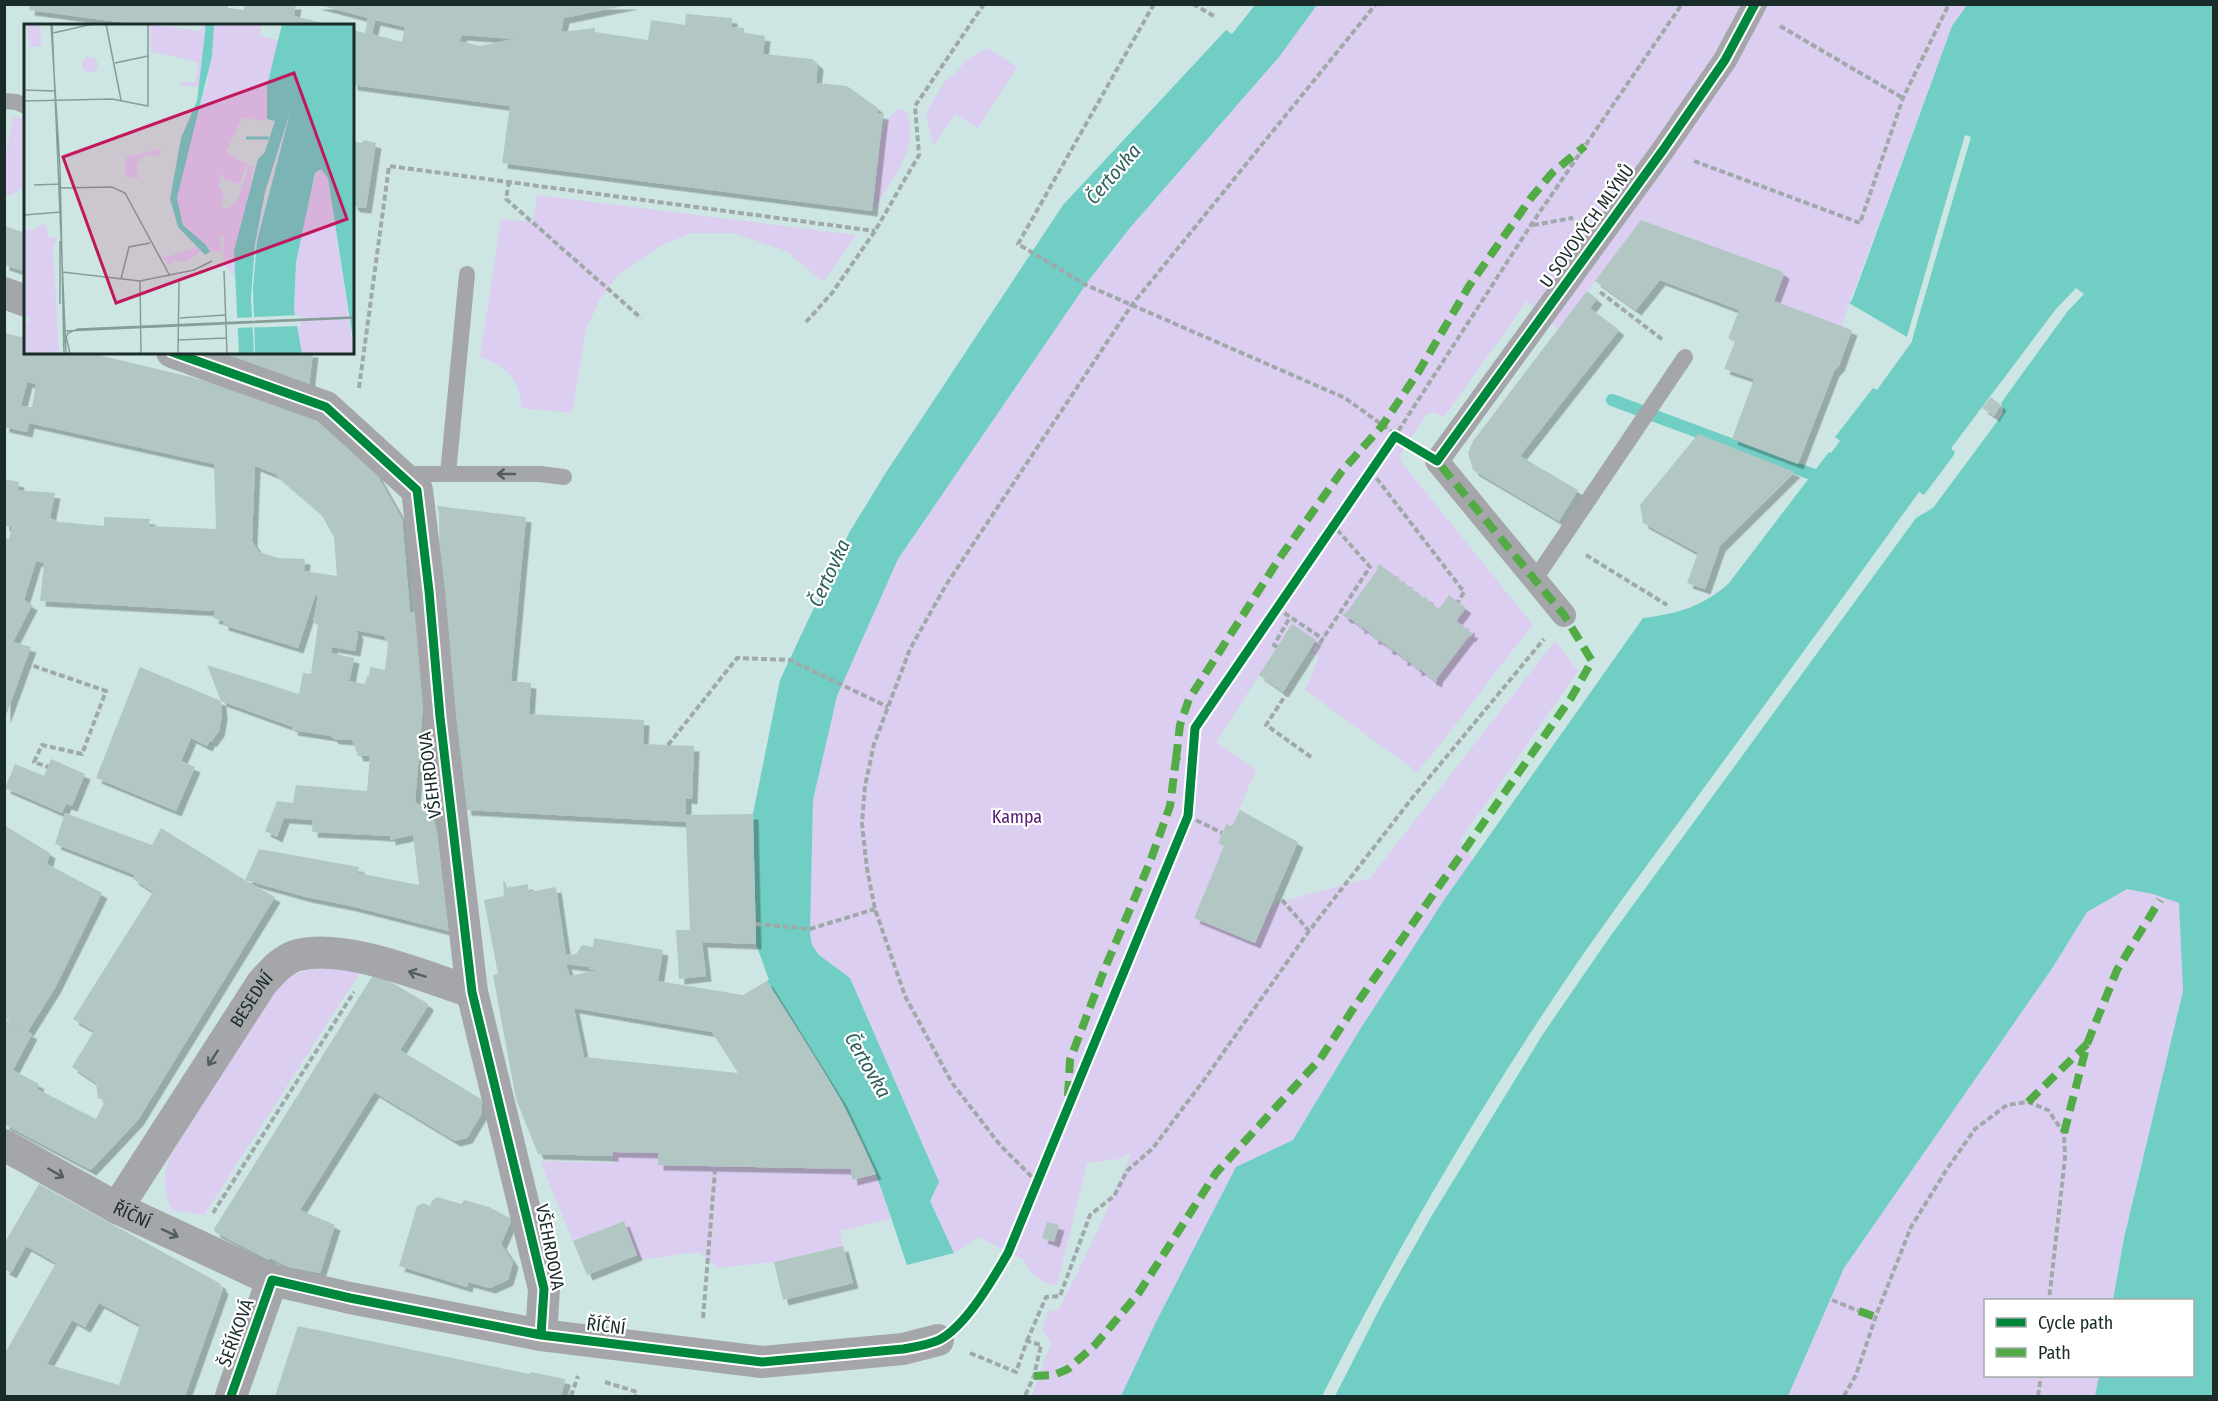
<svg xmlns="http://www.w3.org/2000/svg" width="2218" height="1401" viewBox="0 0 2218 1401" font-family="'Fira Sans Condensed',sans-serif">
<defs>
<filter id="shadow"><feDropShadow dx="5.5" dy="5.5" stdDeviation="0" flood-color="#0004"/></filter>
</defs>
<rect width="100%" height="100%" fill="#cee6e3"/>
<path fill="#dbcef1" d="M1317,5h650l-15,21 -111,300 -67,-25 10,-27 -3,-3 -139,-51 -84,109 -31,-28 -83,116 -10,-5 -7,2 -25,37 -2,5 2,7 131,162c-40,48 -75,100 -116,147l-112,-82 14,-33 -9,-7 6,-10 -24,-16 -76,118 40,28 -24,56 -7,-2 -7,19 6,3 -30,71 56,24 22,-37 98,-26 185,-237 23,30 -118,170 13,19 -114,171 -66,109 -57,28 -113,228h-90l-1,-1 19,-52 -9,-14 6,-17 11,-3 43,-87 30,-69 -13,6 -32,4 -30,123c-14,-2 -28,-13 -33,-26l-45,-23 -25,16 -24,-52 9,-19 -89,-204 -31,-23 -7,-10 -2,-12 3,-133 24,-104 61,-137 191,-279 40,-51 150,-172z
M988,48l29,19 -39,61 -23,-14 -22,33 -7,-35 20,-32 8,-5 13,-16z
M901,109l5,2c16,35 -16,72 -34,100 3,-26 1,-93 29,-102z
M13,117l10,2 2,2v66l-14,8h-6v-37z
M537,195l319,40 -33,47 -37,-31 -53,-18h-41l-34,14 -42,30 -17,24 -13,29 -14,83 -51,-5c0,-30 -16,-42 -41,-51l21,-138 32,3z
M2127,888l26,6 26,9 4,88 -59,247 -11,62h-127v76h113l-4,20h-307l56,-128 209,-301 34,-55z
M327,967l32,4v3l-155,241 -32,-5c-9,-20 -9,-33 -2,-53l102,-166c20,-17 29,-22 55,-24z
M613,1152l45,1v12l193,4 1,11 24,-6 15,45 -51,12 3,15 -69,16 -56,6 -19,-16 -60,8 -16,-39 -50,20 -33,-80 73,2z"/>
<path fill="#70cec4" d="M1255,5h62l-38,52 -150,172 -40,51 -191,279 -61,137 -24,104 -3,133 2,12 7,10 31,23 89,204 -9,19 24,52 -47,12c-14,-40 -26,-82 -44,-121 -26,-57 -62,-109 -96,-163l2,-1 -13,-36 -3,-130 27,-134 69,-147 36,-59 178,-269 163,-175 6,4z
M1967,5h246v1391h-118l4,-20h93v-76h-79l11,-62 59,-247 -4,-88 -26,-9 -26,-5 -40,23 -34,55 -209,301 -56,128h-453l47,-92 49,-87 112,-183 66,-96 307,-420 17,-10 69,-93 1,-6 -2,-6 66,-91 17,-18 -8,-6 -20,21 -104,138v3l3,1 -1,4 -30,40 -5,-3c-72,100 -145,200 -218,300 -56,76 -113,152 -164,231 -79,121 -150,245 -215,373h-201l35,-74 80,-155 57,-27 66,-109 85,-131 199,-282c34,-4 61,-12 86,-35l100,-131 2,1 9,-12 -5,-4 38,-49 4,2 34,-47 59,-206 -5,-1 -58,201 -58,-34 3,-3 100,-274z"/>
<path fill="#cee6e3" d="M1965,135l6,2 -60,206 -4,-6z"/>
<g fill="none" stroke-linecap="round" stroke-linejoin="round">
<path stroke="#70cec4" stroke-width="12" d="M1612,400l213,79"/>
</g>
<path fill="#b2c6c3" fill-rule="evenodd" filter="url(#shadow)" d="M30,4h198v4l16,2 1,-6h51l-2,12 37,9 -183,1 -119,-16z
M315,4h318l-69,14 -3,14 34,-4v4l53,8 3,-20 34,5 1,-11 46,4v9l12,1v5l21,3 -2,18 49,5 6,5 -2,19 31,3 31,22 -1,5 6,1 -11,97 -370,-48 8,-57 -158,-21v-55l13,3 3,-15zM375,20l30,7 -3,15 -30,-8zM462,35l51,4 -33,7 -21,-5z
M364,140l12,3 -10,65 -11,-1 -3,-3v-63l10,2z
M1641,220l140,51 3,3 -10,27 78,29 -13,36 -5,5 -36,93 -66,-25 22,-60 -30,-10 11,-27 -6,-3v-3l10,-26 -79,-30 -24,30 -41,-29z
M4,226l22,7v39l-22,-7z
M1587,291l10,8 -7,9 29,22 -99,126 58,34 -19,31 -86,-51 -5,-17 5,-12z
M4,333l22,5v14h60l138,33 86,27 66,61 26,46 8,93 15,3 3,30 -13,157 17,12 21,73 -4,44 -98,-25 -45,-9 -61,-17 30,17 -137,223 -47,50 -87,-46v-105l28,15 -19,36 26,14 -2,5 59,30 9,-18 -7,-3 -2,-15 -24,-16 22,-36 -21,-12 80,-127 -20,-13 2,-4 -80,-31 10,-31 87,32 9,-17 84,52 14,-31 100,18 -1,6 61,12 -6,-50 -23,5v-4l-78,-4 1,-12 -29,-2 -7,19 -12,-6 12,-30 16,2 3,-18 71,6 3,-35h-12l-6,-16 -18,-1 -3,-3 -39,-6 1,-3 -72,-26 -14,-36 92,29 4,-21 8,1 7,-49 -5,-3 5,-26h-3l-17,52 -75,-23v-4l-10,-3 2,-7 -175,-10 4,-38 -8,-2 -12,39 8,5 -19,37 18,5 -26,71 -1,-180 5,1 3,-12 -8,-1v-47l15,3 -1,8 37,3 -5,25 9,4 45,4v-9l46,2 -1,7 67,3 -2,-65 -185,-41 -2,9 -23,-5zM27,382l9,2 -4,23 -11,-1zM255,466l20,8 46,40 13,23 3,39 -33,-5 1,-12 -27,-1 -19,-6 -7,-11zM356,630l28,6 4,7 -3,27 -15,-3 -1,9h-2l-2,8 -17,-3 2,-3 4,-20 -23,-5 1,-6 23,4 3,-17z
M221,352h92l-4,35 -39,-12z
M1991,397l10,8 -7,11 -12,-8z
M1698,434l97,38 -75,74 -15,43 -18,-6 11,-30 -55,-30 -3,-18z
M437,506l89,11 -15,164 20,2 -2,31 115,6 -1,24 51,2 -2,53 -6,-1v17l67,-1 3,130 -54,-2 4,34 -27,3 -3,-49h14l-4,-108 -220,-12 -26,-228 -1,-69z
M1379,564l16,12 5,1 -2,2 12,8h4l-2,2 12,9 1,-2 3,2 -1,2 12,9 10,-14 17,13 -10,13 11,8 1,-2 2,2 -2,2 5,2 -3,4 -1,-1 -32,42v4l-7,-3 1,-1 -11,-9 -2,2 -3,-2 2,-1 -11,-9 -2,2 -3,-2 2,-2 -12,-9 -1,2 -4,-2 2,-2 -12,-8 -1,2 -3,-3 2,-1 -12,-9 -1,2 -3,-2 2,-1 -12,-9 -1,2 -5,-5 5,-2 31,-43 -1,-1z
M1292,624l24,16 -33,52 -24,-17z
M140,667l81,34 1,14 -3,16 -8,11 -1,-2 -3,6 -16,-8 -10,23 14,6 -19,44 -80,-33z
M51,759l34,15 -13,32 -6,-2 -4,9 -57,-25 10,-24 29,12z
M1240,810l58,32 -43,101 -61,-25 30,-72 -6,-3 8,-19 6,2z
M4,825l46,28 -3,11 55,29 -47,95 -27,43 -24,-13z
M503,881l3,1 1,6 21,-4 1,8 27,-5 10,68 10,-1 6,-9 11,2 1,-9 69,12 -5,31 85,14 24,-14 75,121 34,72 -24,6 -1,-11 -193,-4v-12l-45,-1v4l-75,-2 -22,-55 -23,-124 5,-1 -14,-74 20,-4zM566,964l24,3 -1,2 9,1 -28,6zM574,1008l138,24 26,41 -154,-16z
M377,974l50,29 1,3 -28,44 81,49 1,14 -15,25 -12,3 -81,-49 -74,118 35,15 -15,48 -31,-6 -19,-9 -1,2 -54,-28 -1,-3 159,-254z
M39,1184l182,100 -1,1 3,4 -38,107h-181v-41l52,-92 -30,-17 -15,27 -7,-4v-25zM99,1303l41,22 -21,60 -72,-21 25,-44 13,7z
M437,1197l24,7 3,-4 25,7 23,12 -11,25 12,18 -5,18 -18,8 -22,-6 -1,5 -68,-21 18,-60 7,-3 6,3 2,-5z
M624,1221l13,34 -50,20 -14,-34z
M1047,1222l12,3 -5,17 -12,-4z
M843,1246l10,37 -70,17 -9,-38z
M298,1326l231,48 2,-2 34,7v2l-4,15h-286z"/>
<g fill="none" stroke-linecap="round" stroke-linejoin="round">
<path stroke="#a0a9a9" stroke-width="4" stroke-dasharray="6 3" stroke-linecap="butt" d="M1154,4l-136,240 68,41 259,113 65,47
M1193,4l21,12
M139,26v-2
M1780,26l123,72
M1694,161l166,62 43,-125 46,-94
M509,181l-3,18 135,119
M1533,225l40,-7
M1600,292l63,48
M806,322l26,-29 43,-62 44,-76 -4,-49 69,-102
M359,388l30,-222 486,65
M1371,471l93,121 -6,10
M1586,555l81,50
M1277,608l46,31
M1277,647l-3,-2 16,-28
M25,663l81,28 -24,63 -40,-9 -8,17 14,5
M668,745l69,-87 53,2 98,47
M1311,757l-45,-32 104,-158 -36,-41
M1188,816l34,17
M1276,893l33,38
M756,924l54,5 65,-20
M1038,1183l-38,-38 -48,-62 -47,-87 -30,-87 -8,-40 -5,-45 3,-38 9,-42 36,-95 36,-64 185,-279 245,-302
M213,1213l141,-221
M1832,1300l27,11
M964,1317l18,-20 26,-44 180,-437 7,-88 200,-292 136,-211 151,-221
M703,1318l12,-147
M1027,1341l19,-44 14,-1 30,-81 24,-19 13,-25 26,-23 51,-68 105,-149 104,-134 131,-158
M970,1353l46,19 11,-31 14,4 -7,31 -9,20
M605,1382l32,10 -1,4
M571,1396l7,-20
M1844,1396l12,-21 21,-62 34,-86 36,-58 28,-40 32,-24 21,-3 20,8 16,23 1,25 -16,142
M2038,1396l3,-20"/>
<path stroke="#a5a6aa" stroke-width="16" d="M4,101l12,1 10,4
M400,474h140l24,3
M448,474l19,-200
M1535,579l150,-222"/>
<path stroke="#a5a6aa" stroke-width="24" d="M1564,615l-127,-154 226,-311 62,-90 30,-56"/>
<g stroke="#a5a6aa" stroke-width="32">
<path d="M4,293l22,8"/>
<path d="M172,352l154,55 91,83 12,101 11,126 32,275 72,297 -3,46"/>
<path id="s1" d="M4,1145l113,63 155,72 78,18 191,37 221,27 141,-13 35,-9"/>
<path id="s2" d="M117,1208l145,-225c11,-12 21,-24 36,-28 48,-12 127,22 174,37"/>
<path d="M231,1396l41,-116"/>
</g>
<path stroke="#52ab44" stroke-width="8" stroke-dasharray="15 8" stroke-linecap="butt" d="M1176,759l4,-34 9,-26 92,-143 61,-85 40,-45 37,-55 50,-85 62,-88 21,-25 33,-27
M1068,1096l2,-36 35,-92 45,-106 20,-56 6,-47 4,-6
M2028,1102l59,-58
M2064,1133l23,-89 30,-74 43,-70
M1859,1311l17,6
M1034,1376l20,-1 14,-6 27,-24 43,-51 78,-121 104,-114 35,-53 216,-308 21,-37 -28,-46 -127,-154 3,-4"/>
<g stroke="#fff" stroke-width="13">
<path id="cycleway" d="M172,352l154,55 91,83 12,101 11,126 32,275 72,297 -3,46
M231,1396l41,-116 78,18 191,37 221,27 141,-13c12,-2 25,-4 36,-9 27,-14 54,-61 69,-87l180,-437 7,-88 200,-292 42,25 226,-311 62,-90 30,-56"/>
</g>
<use href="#cycleway" stroke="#00873e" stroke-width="9"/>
</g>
<defs><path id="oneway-shaft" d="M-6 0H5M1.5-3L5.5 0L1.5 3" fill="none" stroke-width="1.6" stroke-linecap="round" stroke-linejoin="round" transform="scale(1.5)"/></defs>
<g stroke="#525d5d">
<use href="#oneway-shaft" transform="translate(506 474) rotate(180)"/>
<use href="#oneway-shaft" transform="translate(417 974) rotate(-163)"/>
<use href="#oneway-shaft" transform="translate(213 1058) rotate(123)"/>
<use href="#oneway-shaft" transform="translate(56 1173) rotate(30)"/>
<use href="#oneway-shaft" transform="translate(170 1233) rotate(25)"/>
</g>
<g text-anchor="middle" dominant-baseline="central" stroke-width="4.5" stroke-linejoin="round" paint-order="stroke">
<g font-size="18" fill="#1a2c29" stroke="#fff">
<text transform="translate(1587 226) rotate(-54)">U SOVOVÝCH MLÝNŮ</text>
<text transform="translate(430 775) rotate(-97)">VŠEHRDOVA</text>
<text stroke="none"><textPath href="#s2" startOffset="248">BESEDNÍ</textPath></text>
<text stroke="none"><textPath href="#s1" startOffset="146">ŘÍČNÍ</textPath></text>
<text transform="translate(550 1247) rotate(79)">VŠEHRDOVA</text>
<text transform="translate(606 1326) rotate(7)">ŘÍČNÍ</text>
<text transform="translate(236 1333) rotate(-70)">ŠEŘÍKOVÁ</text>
</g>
<g font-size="18" fill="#592073" stroke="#fff">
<text x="1017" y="817">Kampa</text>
</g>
<g font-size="20" font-style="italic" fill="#2c5f59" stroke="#fff">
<text transform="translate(1113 174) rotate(-49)">Čertovka</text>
<text transform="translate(829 573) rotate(-65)">Čertovka</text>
<text transform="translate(868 1065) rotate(60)">Čertovka</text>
</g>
</g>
<g transform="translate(24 24)">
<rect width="330" height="330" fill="#cee6e3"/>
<path d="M2,0h14l1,22 -11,1zM126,0l52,7 1,-7h3l-6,63 -20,-2v-4l16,2 2,-21 -47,-10zM190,0h48l-2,12 19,4 -12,46v35l-25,-3 -16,34 21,12 -6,16 -1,4 -15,-4 -4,-7 -3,15 5,2 -1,18h7l10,-11 10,-32 4,2 -18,109 -12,-12 1,-29 -4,2 2,14 -12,1 -27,-28 -6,-26 10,-53 20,-61zM58 41a8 8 0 1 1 16 0a8 8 0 1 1-16 0ZM137,125l-2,7 -11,-2 -7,4 -4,8 1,13 -12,-3v-19zM294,145h6l4,9 26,176h-52l-8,-45 2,-47 7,-42zM21,198l3,15h10l-5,10 6,107h-35v-32l6,-1v-4h-6v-87h11zM172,223l6,4 -16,11 -12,-1 -4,4 -7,-7z" fill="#dbcef1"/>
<path d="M182,0h8l-2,32 -35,142 6,27 23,20 4,7 -5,3 -27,-28 -8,-28 11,-61 16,-37zM258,0h72v322l-26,-168 -7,-9 -6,4 -19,89 -2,47 8,45h-47l-2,-66 4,-47 34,-132 -26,83 -10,52 -4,54 3,56h-15l-5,-103 24,-92 7,-7 10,-31 -8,-2v-33z" fill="#70cec4"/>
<path d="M277,291v11l-66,2 -1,-10z" fill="#cee6e3"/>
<path fill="none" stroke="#70cec4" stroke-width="3" d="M222,114h23"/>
<path fill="none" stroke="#869c99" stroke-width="1.5" d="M27,0l9,144 4,186M28,0l14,330M82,0l15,76M29,9l40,-9M91,39l33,-7M0,66l31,1M0,77l88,-2 36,7v-82M10,161l27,-1M37,164l51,-1 13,6 45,83M0,191l37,-3M36,217v63M200,247l3,83M38,248l78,9 54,-11 18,-9M97,255l8,-32 21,-4M116,257l1,73M156,294l45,-3M40,307l290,-13M42,312l4,18M154,316l48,-2M39,321l5,-12 10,-4 276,-12M154,330l1,-72"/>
<path fill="#c2185b" fill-opacity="0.15" stroke="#c2185b" stroke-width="3" d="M270,49l53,146 -231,84 -53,-146z"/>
<rect width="330" height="330" fill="none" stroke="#1a2c29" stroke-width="3"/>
</g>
<rect width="2218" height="1401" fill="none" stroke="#1a2c29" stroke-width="12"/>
<rect x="1984" y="1299" width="210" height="78" fill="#ffffff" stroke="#a3aba9" stroke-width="1.5"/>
<rect x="1996" y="1318" width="30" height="9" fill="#00873e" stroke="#a3aba9" stroke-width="1.5"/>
<text x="2038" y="1329" font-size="18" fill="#1a2c29">Cycle path</text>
<rect x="1996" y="1348" width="30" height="9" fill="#52ab44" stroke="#a3aba9" stroke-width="1.5"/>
<text x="2038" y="1359" font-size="18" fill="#1a2c29">Path</text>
</svg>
